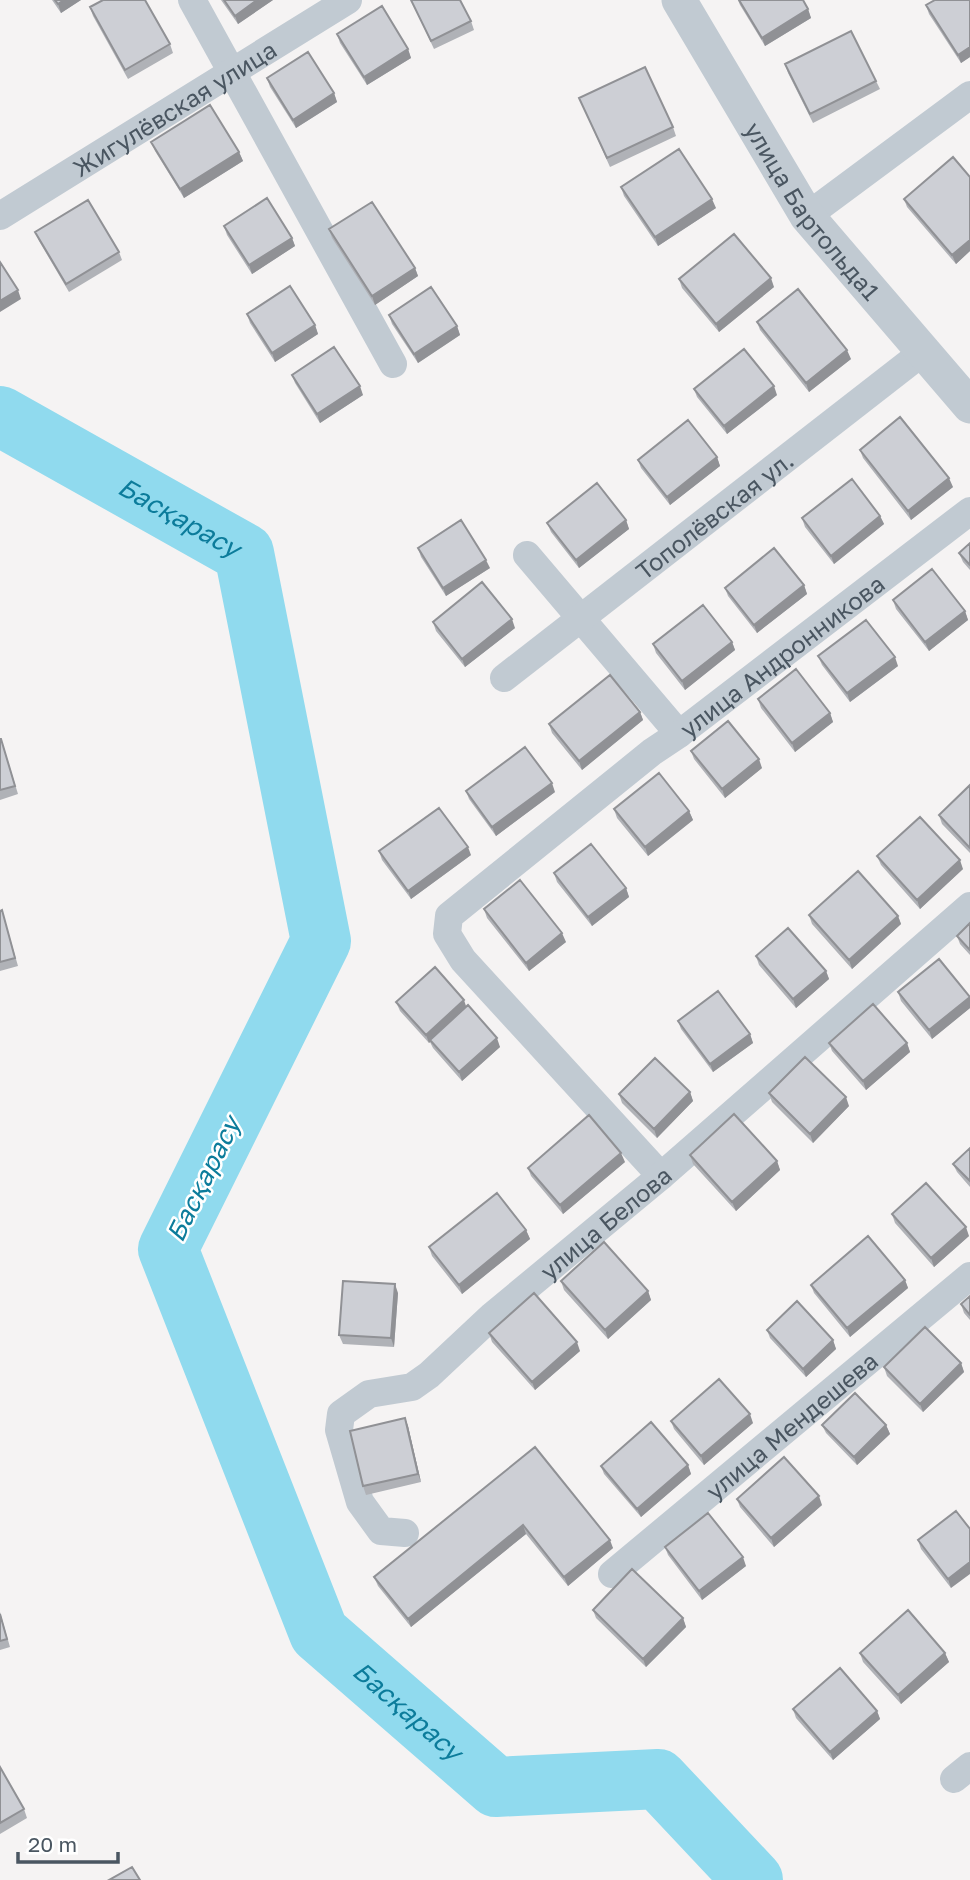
<svg xmlns="http://www.w3.org/2000/svg" width="970" height="1880" viewBox="0 0 970 1880" font-family="'Golos Text',sans-serif">
<rect width="100%" height="100%" fill="#f5f3f3"/>
<g fill="none" stroke-linecap="round" stroke-linejoin="round">
<path stroke="#90daee" stroke-width="60" id="s1" d="M0,416l244,137 77,388 -153,308 151,384 177,154 162,-8 95,101"/>
<g stroke="#c1cad2" stroke-width="28">
<path d="M192,0l201,364"/>
<path id="s2" d="M0,216l348,-216"/>
<path d="M807,216l163,-121"/>
<path id="s3" d="M527,555l152,179 291,-223"/>
<path id="s4" d="M504,678l419,-326"/>
<path d="M661,1176l-198,-216 -16,-26 2,-18 203,-164 27,-18"/>
<path id="s5" d="M405,1533l-24,-2 -21,-29 -21,-72 2,-16 28,-20 43,-7 17,-12 63,-59 169,-140 309,-270"/>
<path id="s6" d="M612,1574l358,-298"/>
<path d="M954,1779l16,-13"/>
</g>
<path stroke="#c1cad2" stroke-width="35" id="s7" d="M679,0l128,216 163,190"/>
</g>
<path fill="#b0b2b7" d="M52,0h29l-20,13z
M221,0h52l-35,24z
M411,0l60,21 3,9 -40,19z
M738,0h65l5,9 3,9 -46,28 -25,-41z
M970,0v57l-9,6 -32,-49 -3,-9z
M90,7l80,37 3,9 -45,26 -35,-63z
M337,34l71,15 3,9 -44,27 -27,-42z
M785,64l91,17 4,8 -67,34 -25,-50z
M267,78l67,15 3,9 -41,26 -26,-41z
M579,98l94,29 3,9 -66,31z
M151,142l88,10 4,9 -59,37 -29,-47z
M970,177v74l-14,13 -49,-57 -3,-8z
M621,187l95,21 -58,38 -34,-50z
M224,226l68,12 3,8 -43,28 -25,-39z
M329,229l86,39 3,8 -43,29 -43,-67z
M35,232l84,20 3,8 -53,32 -30,-51z
M679,279l95,8 -55,45 -37,-44z
M247,314l68,11 3,9 -43,28 -25,-39z
M389,315l68,11 3,9 -42,28 -26,-39z
M757,322l94,37 -42,33 -49,-62z
M292,375l71,20 -43,28 -25,-40z
M694,389l83,6 -50,39 -30,-37z
M860,450l93,37 -42,33 -48,-62z
M717,457l3,9 -50,39 -29,-37 -3,-8z
M880,516l4,8 -50,40 -29,-37 -3,-9z
M626,520l3,9 -50,39 -28,-36 -4,-9z
M970,543v27l-7,-8 -4,-9z
M418,548l72,20 -44,28 -25,-39z
M804,585l3,9 -50,39 -29,-37 -3,-8z
M893,600l72,11 3,9 -39,31 -33,-42z
M433,622l82,6 -50,39 -29,-36z
M732,642l3,8 -50,40 -29,-37 -3,-9z
M818,656l80,10 -48,36 -28,-37z
M758,699l72,14 3,9 -38,30 -34,-44z
M640,712l3,8 -61,50 -30,-37 -3,-9z
M0,739h1l3,9 14,46 -18,6z
M691,751l71,17 -37,30 -31,-39z
M970,785v68l-28,-29 -3,-9z
M466,791l89,1 -59,44 -27,-37z
M614,809l75,2 4,9 -45,36 -31,-38z
M379,851l92,4 -60,44 -29,-39z
M877,856l86,13 -43,40 -39,-44z
M554,873l72,15 3,9 -37,29 -35,-44z
M484,909l82,33 -37,29 -42,-53z
M2,910l16,56 -18,5v-60z
M809,915l89,1 3,8 -49,45 -40,-45z
M970,923v32l-10,-11 -3,-8z
M756,956l70,15 3,8 -33,29 -37,-43z
M898,992l72,5v11l-38,31 -31,-38z
M396,1002l70,5 34,40 -38,34 -29,-33 -3,-6 -1,1 -29,-32z
M678,1021l72,13 3,9 -40,29 -32,-43z
M829,1043h78l3,9 -44,38 -34,-39z
M690,1092l3,9 -36,37 -35,-35 -3,-9z
M769,1093l80,13 -36,37 -41,-41z
M970,1148v39l-13,-15 -4,-8z
M690,1155l87,6 3,9 -44,41 -43,-47z
M625,1162l-62,52 -32,-38 -3,-8z
M892,1214l77,22 -35,31 -39,-44z
M526,1230l4,9 -68,55 -30,-38 -3,-9z
M905,1280l3,8 -58,49 -36,-44 -3,-8z
M561,1281l87,10 3,9 -43,39 -44,-49z
M398,1293l-4,54 -51,-3 -4,-9z
M970,1296v24l-6,-7 -3,-9z
M767,1330l66,10 3,9 -30,28 -36,-39z
M489,1333l91,18 -45,39 -43,-48z
M961,1363l3,9 -41,40 -36,-36 -3,-9z
M405,1418l3,8 13,56 -55,13 -3,-9z
M671,1421l82,2 -49,42 -30,-36z
M822,1425h64l4,9 -33,31 -31,-32z
M535,1447l78,101 -45,38 -42,-52 -115,93 -33,-41 -4,-9z
M688,1465l3,9 -50,43 -37,-43 -3,-8z
M737,1499l85,6 -48,42 -34,-40z
M956,1511l-5,77 -30,-39 -3,-9z
M665,1547l81,19 -44,34 -34,-45z
M593,1610l90,8 3,9 -40,40 -50,-49z
M0,1612l10,35 -10,3z
M860,1653h85l4,9 -48,42 -38,-42z
M793,1709l84,2 3,8 -47,41 -37,-42z
M0,1767l24,42 3,9 -27,16z"/>
<path fill="#909195" d="M64,0h17l-20,13 -3,-9z
M257,0h16l-35,24 -3,-8z
M808,9l3,9 -46,28 -3,-8z
M970,47v10l-9,6 -3,-8z
M408,49l3,9 -44,27 -3,-8z
M334,93l3,9 -41,26 -3,-8z
M239,152l4,9 -59,37 -4,-9z
M712,199l4,9 -58,38 -3,-9z
M292,238l3,8 -43,28 -3,-9z
M970,240v11l-14,13 -4,-9z
M415,268l3,8 -43,29 -3,-9z
M771,278l3,9 -55,45 -3,-8z
M18,290l3,9 -21,13v-11z
M315,325l3,9 -43,28 -3,-9z
M457,326l3,9 -42,28 -4,-9z
M847,350l4,9 -42,33 -3,-9z
M360,386l3,9 -43,28 -3,-9z
M774,386l3,9 -50,39 -3,-8z
M717,457l3,9 -50,39 -3,-8z
M949,478l4,9 -42,33 -3,-9z
M880,516l4,8 -50,40 -3,-8z
M626,520l3,9 -50,39 -3,-8z
M486,560l4,8 -44,28 -3,-8z
M804,585l3,9 -50,39 -3,-8z
M965,611l3,9 -39,31 -4,-9z
M512,619l3,9 -50,39 -3,-8z
M732,642l3,8 -50,40 -3,-9z
M895,657l3,9 -48,36 -3,-9z
M640,712l3,8 -61,50 -3,-9z
M830,713l3,9 -38,30 -3,-9z
M759,759l3,9 -37,30 -3,-9z
M552,783l3,9 -59,44 -4,-9z
M689,811l4,9 -45,36 -3,-9z
M468,847l3,8 -60,44 -3,-8z
M960,860l3,9 -43,40 -3,-9z
M626,888l3,9 -37,29 -4,-9z
M898,916l3,8 -49,45 -3,-9z
M562,933l4,9 -37,29 -3,-8z
M826,971l3,8 -33,29 -3,-9z
M970,997v11l-38,31 -3,-9z
M464,1000l3,9 -37,31v2l-1,1 -3,-8z
M750,1034l3,9 -40,29 -3,-8z
M497,1038l3,9 -38,34 -3,-9z
M907,1043l3,9 -44,38 -3,-9z
M690,1092l3,9 -36,37 -3,-9z
M846,1097l3,9 -36,37 -3,-9z
M621,1153l4,9 -62,52 -3,-9z
M777,1161l3,9 -44,41 -4,-9z
M966,1227l3,9 -35,31 -3,-9z
M526,1230l4,9 -68,55 -3,-9z
M905,1280l3,8 -58,49 -3,-9z
M395,1284l3,9 -4,54 -3,-9z
M648,1291l3,9 -43,39 -3,-9z
M833,1340l3,9 -30,28 -3,-8z
M577,1342l3,9 -45,39 -3,-8z
M961,1363l3,9 -41,40 -3,-8z
M750,1414l3,9 -49,42 -3,-9z
M405,1418l3,8 13,56 -3,-8z
M886,1425l4,9 -33,31 -3,-8z
M688,1465l3,9 -50,43 -4,-8z
M819,1496l3,9 -48,42 -3,-9z
M523,1525l3,9 -115,93 -3,-8z
M610,1540l3,8 -45,38 -4,-9z
M743,1557l3,9 -44,34 -3,-9z
M970,1562v12l-19,14 -3,-9z
M683,1618l3,9 -40,40 -3,-8z
M945,1653l4,9 -48,42 -3,-9z
M877,1711l3,8 -47,41 -3,-8z"/>
<path fill="#cdcfd5" stroke="#909195" stroke-width="2" d="M55,0h9l-6,4z
M103,0h42l25,44 -45,26 -35,-63z
M224,0h33l-22,16z
M411,0h49l11,21 -40,20z
M739,0h64l5,9 -46,29z
M935,0h35v47l-12,8 -32,-50z
M382,6l26,43 -44,28 -27,-43z
M851,31l25,50 -66,33 -25,-50z
M308,52l26,41 -41,27 -26,-42z
M645,67l28,60 -66,31 -28,-60z
M210,105l29,47 -59,37 -29,-47z
M679,149l33,50 -57,38 -34,-50z
M953,157l17,20v63l-18,15 -48,-56z
M267,198l25,40 -43,27 -25,-39z
M88,200l31,52 -53,32 -31,-52z
M372,202l43,66 -43,28 -43,-67z
M734,234l37,44 -55,46 -37,-45z
M0,262l18,28 -18,11z
M290,286l25,39 -43,28 -25,-39z
M431,287l26,39 -43,28 -25,-39z
M798,289l49,61 -41,33 -49,-61z
M334,347l26,39 -43,28 -25,-39z
M744,349l30,37 -50,40 -30,-37z
M900,417l49,61 -41,33 -48,-61z
M688,420l29,37 -50,40 -29,-37z
M852,479l28,37 -49,40 -29,-38z
M597,483l29,37 -50,40 -29,-37z
M461,520l25,40 -43,28 -25,-40z
M970,543v22l-11,-12z
M774,548l30,37 -50,40 -29,-37z
M932,569l33,42 -40,31 -32,-42z
M482,582l30,37 -50,40 -29,-37z
M703,605l29,37 -50,39 -29,-37z
M866,620l29,37 -48,36 -29,-37z
M796,669l34,44 -38,30 -34,-44z
M610,675l30,37 -61,49 -30,-37z
M728,721l31,38 -37,30 -31,-38z
M0,739h1l14,47 -15,4z
M525,747l27,36 -60,44 -26,-36z
M659,773l30,38 -44,36 -31,-38z
M970,785v63l-31,-33z
M439,808l29,39 -60,44 -29,-40z
M920,817l40,43 -43,40 -40,-44z
M591,844l35,44 -38,29 -34,-44z
M858,871l40,45 -49,44 -40,-45z
M520,880l42,53 -36,30 -42,-54z
M2,910l13,48 -15,4v-51z
M970,923v27l-13,-14z
M788,928l38,43 -33,28 -37,-43z
M939,959l31,38 -41,33 -31,-38z
M435,967l29,33 -38,35 -30,-33z
M718,991l32,43 -40,30 -32,-43z
M873,1004l34,39 -44,38 -34,-38z
M468,1005l29,33 -38,34 -29,-32z
M805,1057l41,40 -36,37 -41,-41z
M655,1058l35,34 -36,37 -35,-35z
M734,1114l43,47 -45,41 -42,-47z
M589,1115l32,38 -61,52 -32,-37z
M970,1148v33l-17,-17z
M926,1183l40,44 -35,31 -39,-44z
M497,1193l29,37 -67,55 -30,-38z
M868,1236l37,44 -58,48 -36,-43z
M604,1242l44,49 -43,39 -44,-49z
M343,1281l52,3 -4,54 -52,-3z
M534,1293l43,49 -45,40 -43,-49z
M970,1296v19l-9,-11z
M797,1301l36,39 -30,29 -36,-39z
M925,1327l36,36 -41,41 -36,-37z
M719,1379l31,35 -49,42 -30,-35z
M855,1393l31,32 -32,32 -32,-32z
M405,1418l13,56 -55,12 -13,-55z
M651,1422l37,43 -51,44 -36,-43z
M535,1447l75,93 -46,37 -41,-52 -115,94 -34,-42z
M784,1457l35,39 -48,42 -34,-39z
M956,1511l14,18v33l-22,17 -30,-39z
M708,1513l35,44 -44,34 -34,-44z
M632,1569l51,49 -40,41 -50,-49z
M908,1610l37,43 -47,42 -38,-42z
M0,1614l7,25 -7,2z
M840,1668l37,43 -47,41 -37,-43z
M0,1767l24,42 -24,14z
M132,1867l8,13h-31z"/>
<g text-anchor="middle" dominant-baseline="central" stroke-width="5" stroke-linejoin="round" paint-order="stroke">
<g font-size="24" fill="#4a5661" stroke="#fff">
<text stroke="none"><textPath href="#s2" startOffset="205">Жигулёвская улица</textPath></text>
<text stroke="none"><textPath href="#s7" startOffset="250">улица Бартольда1</textPath></text>
<text stroke="none"><textPath href="#s4" startOffset="266">Тополёвская ул.</textPath></text>
<text stroke="none"><textPath href="#s3" startOffset="364">улица Андронникова</textPath></text>
<text stroke="none"><textPath href="#s5" startOffset="483">улица Белова</textPath></text>
<text stroke="none"><textPath href="#s6" startOffset="233">улица Мендешева</textPath></text>
</g>
<g font-size="26" font-style="italic" fill="#0c7c9b" stroke="#fff">
<text stroke="none"><textPath href="#s1" startOffset="206">Басқарасу</textPath></text>
<text transform="translate(203 1179) rotate(-64)">Басқарасу</text>
<text stroke="none"><textPath href="#s1" startOffset="1550">Басқарасу</textPath></text>
</g>
</g>
<path d="M18 1852v10h100v-10" fill="none" stroke="#4a5661" stroke-width="3.5"/>
<text x="28" y="1852" font-size="21" fill="#4a5661" stroke="#ffffff" stroke-width="5" paint-order="stroke">20 m</text>
</svg>
